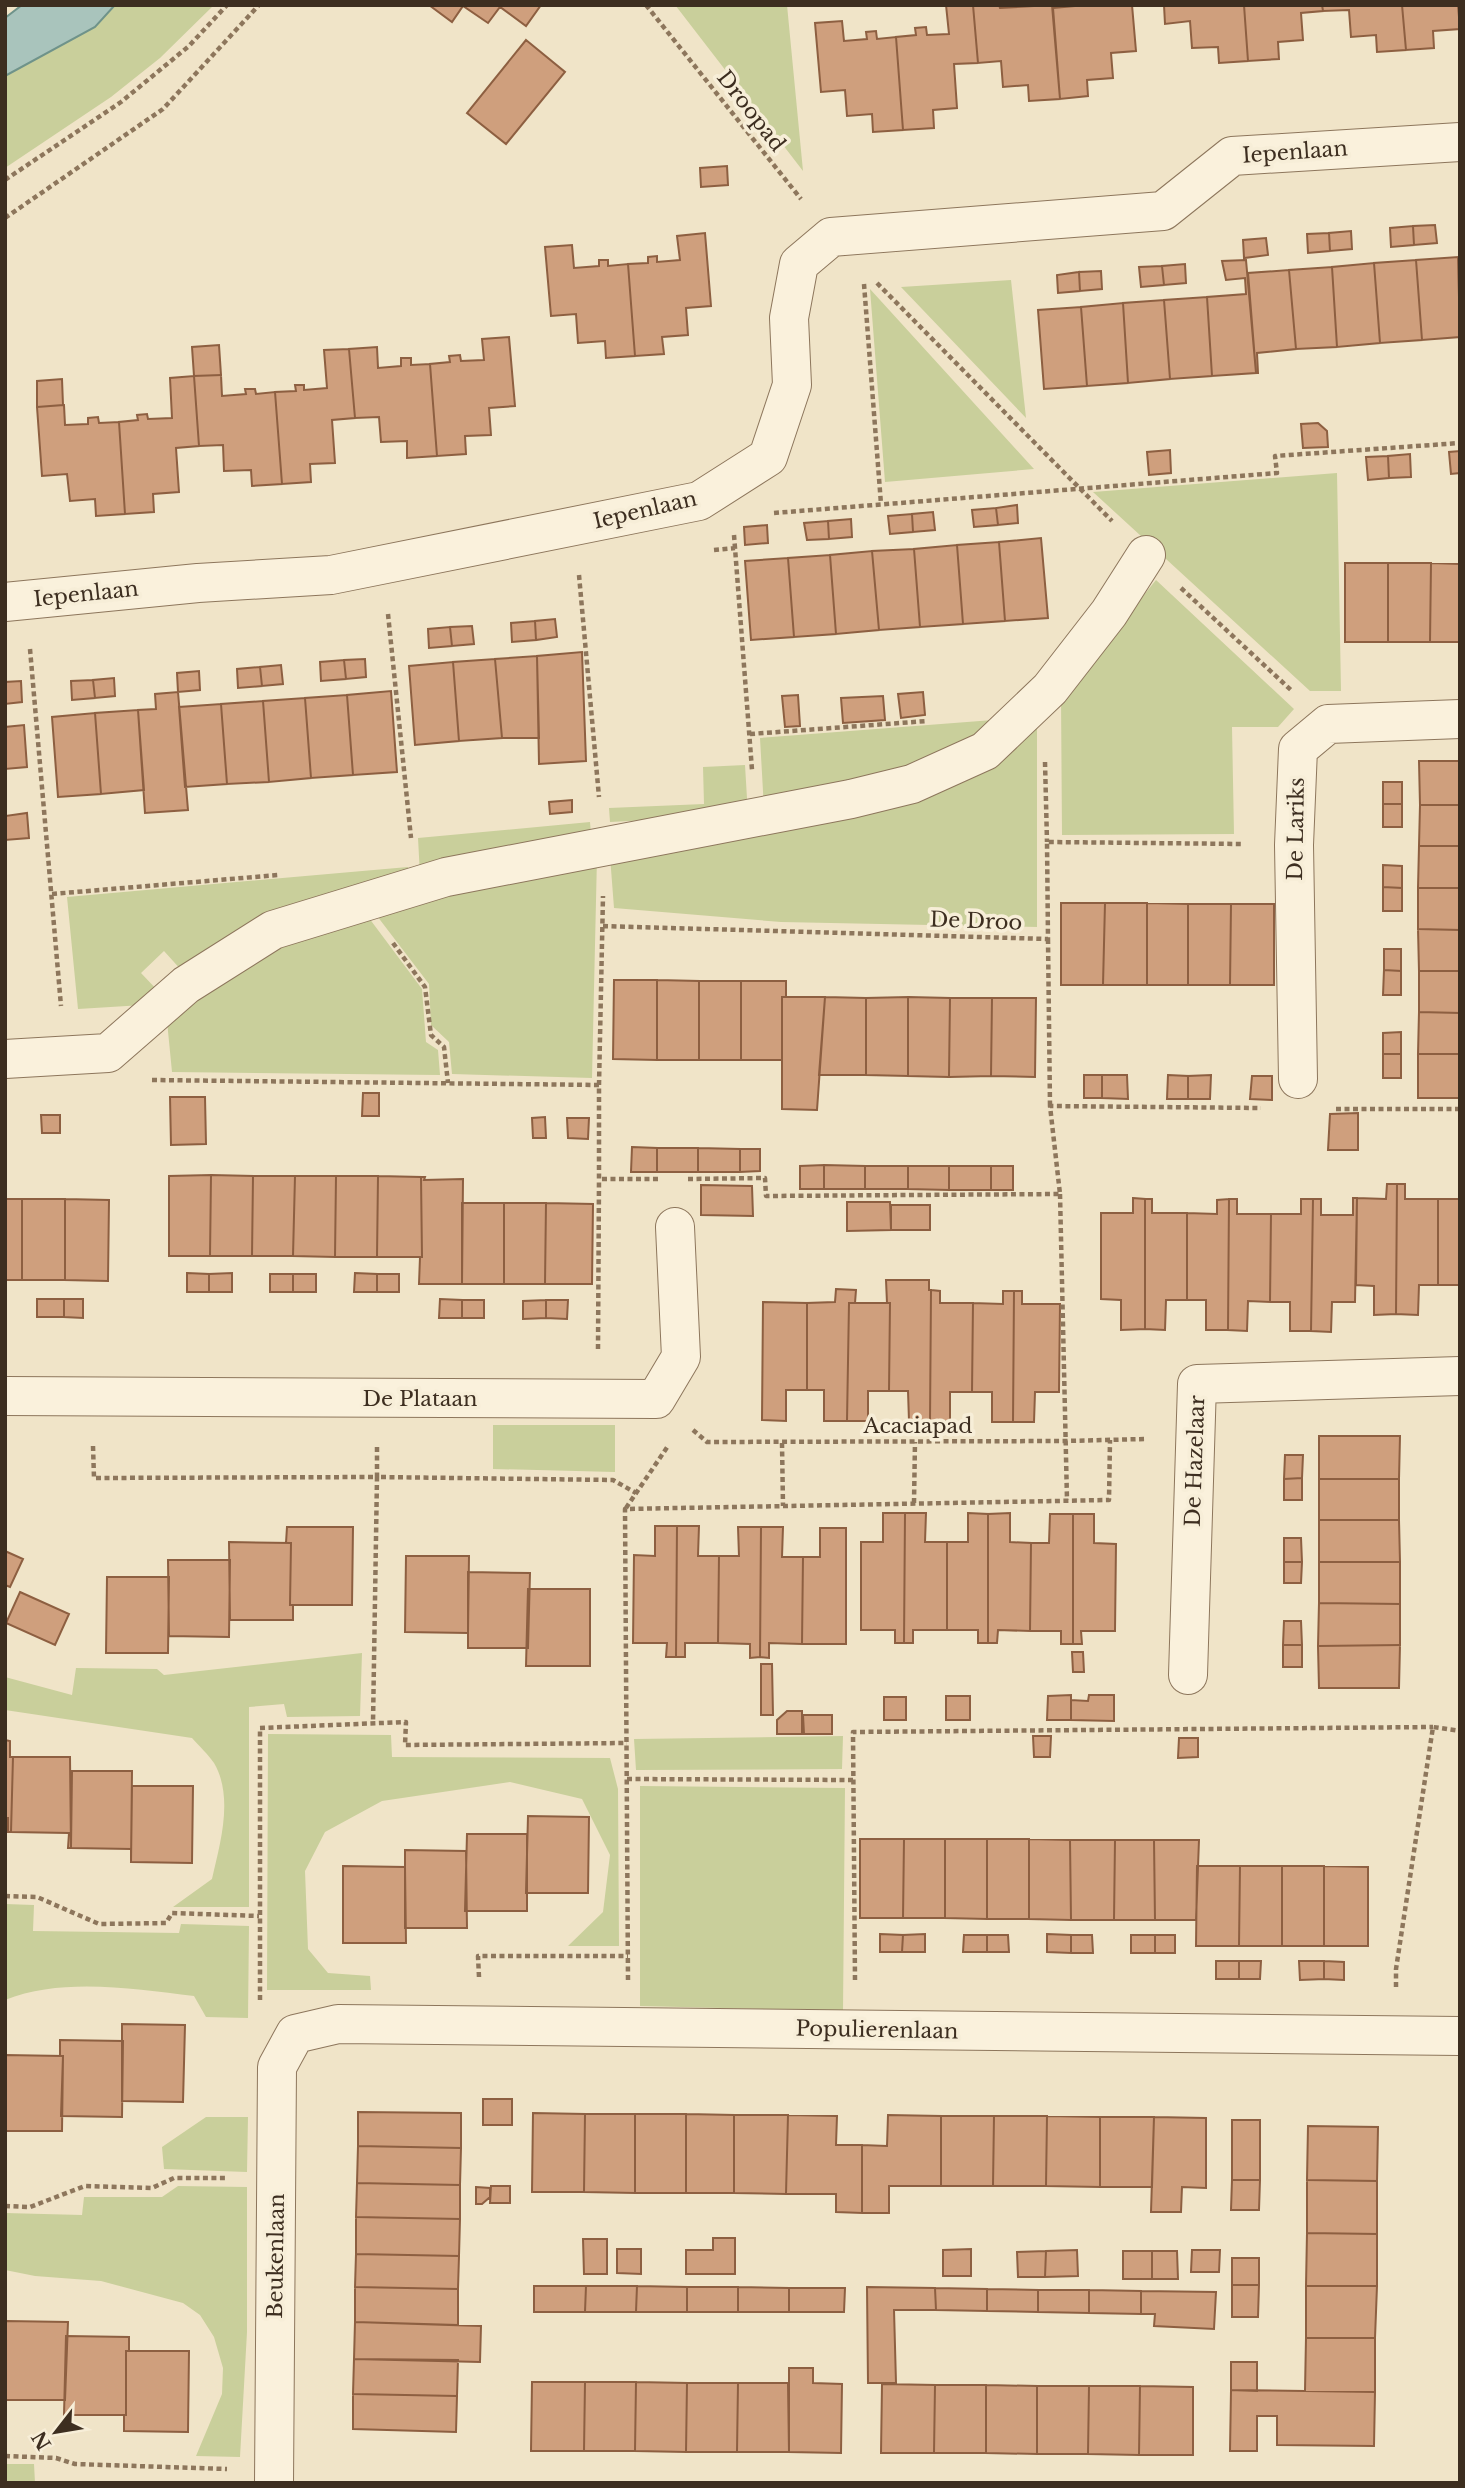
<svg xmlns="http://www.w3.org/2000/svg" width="1465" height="2488" font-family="'Libre Baskerville',serif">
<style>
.green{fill:#c9cf9b}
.water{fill:#a9c4bc;stroke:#6f938a;stroke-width:2}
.building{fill:#cf9f7d;stroke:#8d5f41;stroke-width:2}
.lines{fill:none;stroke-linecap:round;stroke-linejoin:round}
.minor-casing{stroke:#8d765c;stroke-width:40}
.path{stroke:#8d765c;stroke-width:4.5;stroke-dasharray:5 3.5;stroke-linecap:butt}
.minor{stroke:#faf1dc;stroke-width:38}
.labels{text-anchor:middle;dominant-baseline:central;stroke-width:7;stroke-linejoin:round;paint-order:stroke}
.street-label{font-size:21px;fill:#3d2e20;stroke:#f7eed8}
</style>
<rect width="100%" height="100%" fill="#f0e4c8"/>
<path class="green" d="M115,5h99l-54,53 -49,39 -106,71v-92l90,-49z
M675,5h112l16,166 -124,-161z
M1011,280l15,138 -125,-131z
M870,289l164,180 -149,13z
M1337,473l4,218h-31l-217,-199z
M1156,580l138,129 -16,18h-46l2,107 -172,1 -1,-138z
M1037,711v216l-256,-5 -167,-14 -4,-52 307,-63z
M1006,719l-28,25 -214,65 -4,-71z
M745,765l3,50 -138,7 -1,-14 95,-4 -1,-37z
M590,822l1,12 -171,41 -2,-37z
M597,857l-5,221 -140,-4 -3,-32 -18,-17 -2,-41 -55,-72z
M408,867l1,12 -226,93 -19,-21 -23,22 19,20 -17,12 -65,4 -11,-112z
M366,914l56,75 4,53 12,8 2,25 -268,-3 -5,-51 93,-72z
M493,1425h122v47l-122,-3z
M362,1653l-2,63 -73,1 -3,-13 -35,3v200h-76l39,-28c8,-35 22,-82 2,-116 -6,-9 -15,-17 -22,-25l-187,-28v-33l67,18 4,-27 81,1 7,6z
M268,1734l123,1 1,22 218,1 8,31 1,157h-51l35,-34 7,-57 -28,-56 -72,-17 -128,19 -57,31 -20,39 3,78 20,24 42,3 1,14h-104z
M843,1736l-1,33 -206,1 -2,-31z
M640,1786l205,2 -2,223 -203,-5z
M5,1904l29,1 -1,26 146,2 2,-9 68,2 -1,92 -42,-1 -12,-21c-60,-7 -131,-19 -189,4z
M206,2117h42l-1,55 -83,-3 -2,-22z
M178,2186l69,1v145l-7,125 -44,-1 26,-62 1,-26 -9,-31 -14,-22 -17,-12 -82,-22 -66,-5 -30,-6v-57l77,2 2,-18h78z
M5,2464h29l1,19h-30z"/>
<path class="water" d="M22,5h93l-20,22 -90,49v-58z"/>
<path class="building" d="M429,5h112l-15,21 -26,-19 -12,16 -25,-17 -11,16z
M946,5h27l5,58 -24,1 3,44 -24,2 1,18 -31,2 -7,-93 20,-2 -1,-7 11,-1 1,8 22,-1z
M973,5h26l1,3 52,-3 8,94 -31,2 -1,-16 -25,2 -2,-26 -23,2z
M1086,5h46l4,46 -25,2 2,25 -26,2 1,16 -28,3 -7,-91z
M1164,5h80l4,56 -29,2 -1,-16 -26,1 -2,-27 -25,3z
M1244,5h78l1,6 -22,2 2,27 -25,2 1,17 -31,2z
M1322,5h80l4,45 -29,2 -1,-17 -25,2 -2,-27 -26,1z
M1402,5h56l2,24 -27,2 1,17 -28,2z
M842,21l2,20 23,-2 -1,-7 10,-1 1,8 19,-2 7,93 -30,2 -1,-18 -25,2 -2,-26 -24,2 -6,-69z
M526,40l39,32 -59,72 -39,-31z
M727,166l1,19 -27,2 -1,-19z
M1435,225l2,18 -23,2 -1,-19z
M1413,226l1,19 -23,2 -1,-19z
M1351,231l1,18 -22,2 -1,-18z
M705,233l6,73 -25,2 2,27 -26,2 2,17 -29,2 -7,-92 20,-1v-6l9,-1v6l23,-2 -3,-24z
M1329,233l1,18 -22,2 -1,-19z
M1266,238l2,17 -24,3 -1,-18z
M572,245l2,23 25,-2v-6h9v6l20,-2 7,92 -29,2 -1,-17 -27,2 -2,-29 -25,2 -6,-69z
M1458,257l2,80 -38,3 -6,-80z
M1246,260l10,113 -44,3 -5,-79 39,-3 -1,-16 -19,2 -4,-19z
M1416,260l6,80 -42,3 -6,-80z
M1374,263l6,80 -43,4 -5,-80z
M1185,264l1,19 -22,2 -2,-19z
M1162,266l2,19 -23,2 -2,-20z
M1332,267l5,80 -41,2 -7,-79z
M1289,270l7,79 -39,4 1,20h-2l-8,-100z
M1101,271l1,18 -22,2 -1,-19z
M1079,272l1,19 -22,2 -1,-18z
M1207,297l5,79 -42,3 -6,-79z
M1164,300l6,79 -42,4 -5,-80z
M1123,303l5,80 -41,3 -6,-79z
M1081,307l6,79 -43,3 -6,-79z
M509,337l6,69 -26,2 2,27 -26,1 1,18 -29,2 -7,-92 20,-2 -1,-6 11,-1 1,6 23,-1 -2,-21z
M219,345l2,30 -27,1 -2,-29z
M377,347l1,21 23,-2v-8h10v7l19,-1 7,92 -30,2v-17l-26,1 -2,-25 -24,1 -6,-69z
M349,349l6,69 -23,2 3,43 -25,1 1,18 -29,2 -7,-92 21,-1 -1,-6h9v5l23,-2 -3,-38z
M221,375l1,21 24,-2 -1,-5h10l1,5 19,-2 7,92 -30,2 -1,-16 -27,1 -1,-26 -24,1 -5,-70z
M194,376l5,70 -23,2 3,44 -26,2 1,18 -29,2 -6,-92 19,-2 -1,-5 10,-1 1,5 24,-1 -2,-40z
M62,379l1,26 -26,2v-26z
M64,405l1,20 23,-1v-6l10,-1 1,6 20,-1 6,92 -29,2 -1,-17 -25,2 -3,-27 -25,2 -5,-69z
M1318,423l9,8 1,16 -25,1 -2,-24z
M1170,450l1,23 -22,2 -2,-23z
M1460,451v22l-9,1 -2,-22z
M1410,454l1,23 -22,1 -1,-22z
M1388,456l1,22 -21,2 -2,-23z
M1017,505l1,18 -20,2 -2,-17z
M996,508l2,17 -24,2 -2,-17z
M933,512l2,18 -22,2 -1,-18z
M912,514l1,18 -23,2 -2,-18z
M851,519l1,18 -23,2 -1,-18z
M828,521l1,18 -22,1 -3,-17z
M767,525l1,18 -23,2 -1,-18z
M1041,538l7,80 -43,3 -6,-79z
M999,542l6,79 -42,3 -6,-79z
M957,545l6,79 -43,3 -6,-78z
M914,549l6,78 -41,3 -7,-79z
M872,551l7,79 -43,4 -6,-79z
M830,555l6,79 -42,3 -6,-79z
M788,558l6,79 -43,3 -6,-79z
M1345,563h43v79h-43z
M1388,563h43l-1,79h-42z
M1431,563l29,1v78h-30z
M555,619l2,18 -21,3 -1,-19z
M535,621l1,19 -24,2 -1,-19z
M472,626l2,18 -22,2 -2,-19z
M450,627l2,19 -23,2 -1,-19z
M582,652l4,109 -47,3 -2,-108z
M537,656l2,82h-37l-7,-79z
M365,659l1,18 -20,2 -2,-19z
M495,659l7,79 -43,3 -6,-79z
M344,660l2,19 -25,2 -1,-19z
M453,662l6,79 -44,4 -6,-79z
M281,665l2,19 -21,2 -2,-19z
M260,667l2,19 -24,2 -1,-19z
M199,671l1,19 -22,2 -1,-19z
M114,678l1,18 -20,2 -2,-18z
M93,680l2,18 -23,2 -1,-19z
M21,681l1,21 -17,2v-22z
M391,691l6,81 -44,3 -6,-80z
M178,692l10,118 -43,3 -7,-103 18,-1 -1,-15z
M923,692l2,23 -24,3 -3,-24z
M347,695l6,80 -42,3 -6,-80z
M798,695l2,31 -15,1 -3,-31z
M883,696l2,24 -42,3 -2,-25z
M305,698l6,80 -42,4 -6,-81z
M263,701l6,81 -42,2 -6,-80z
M221,704l6,80 -42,3 -6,-80z
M138,710l6,80 -43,4 -6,-81z
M95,713l6,81 -43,3 -6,-80z
M24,725l3,42 -22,2v-42z
M1419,761h41v44h-40z
M1383,782h19v22h-19z
M572,800v12l-22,2 -1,-12z
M1383,804h19v23h-19z
M1420,805h40v41h-41z
M27,813l2,25 -24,2v-24z
M1419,846h41v42h-42z
M1383,865l19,1v22l-19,-1z
M1383,887l19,1v23h-19z
M1418,888h42v42l-42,-1z
M1061,903h44l-2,82h-42z
M1105,903h42v82h-44z
M1147,903l41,1v81h-41z
M1188,904h43l-1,81h-42z
M1231,904h43v81h-44z
M1418,929l42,1v41h-41z
M1384,949h17v22l-17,-1z
M1384,970l17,1v24h-18z
M1419,971h41v42l-41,-1z
M614,980h43v80l-44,-1z
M657,980l42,1v79h-42z
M699,981h42v79h-42z
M741,981h45v16h-4v63h-41z
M782,997h43l-8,113 -35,-1z
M825,997l41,1v77h-47z
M908,997v79l-42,-1v-77z
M908,997l42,1 -1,79 -41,-1z
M950,998h42l-1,78 -42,1z
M992,998h44l-1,79 -44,-1z
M1419,1012l41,1v41h-42z
M1401,1032v22h-18v-21z
M1383,1054h18v24h-18z
M1418,1054h42v44h-42z
M1084,1075h18v23h-18z
M1102,1075h25l1,24 -26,-1z
M1168,1075l20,1v23h-21z
M1211,1075l-1,24h-22v-23z
M1252,1076h20v24l-22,-1z
M363,1093h16v23h-17z
M170,1097h35l1,47 -35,1z
M1358,1113v37h-30l2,-36z
M41,1115h19v18h-18z
M545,1117l1,21h-13l-1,-20z
M567,1118h22l-1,21 -20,-1z
M632,1147l25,1v24h-26z
M657,1148h41v24h-41z
M698,1148l42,1v23h-42z
M740,1149h20v22l-20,1z
M824,1165l41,1v23h-41z
M824,1165v24h-24v-23z
M865,1166h43v23h-43z
M908,1166h41v24l-41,-1z
M949,1166h42v24h-42z
M991,1166h22v24h-22z
M211,1175l42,1 -1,80h-42z
M211,1175l-1,81h-41v-80z
M253,1176h42l-2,80h-41z
M295,1176h41l-1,81 -42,-1z
M336,1176h42l-1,81h-42z
M378,1176l43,1 1,80h-45z
M421,1177h4l-1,3 39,-1 -1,105h-43l1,-27h2z
M1387,1184h10l-1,130 -22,1v-29l-18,-1 1,-87 29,1z
M1397,1184h8v15h33v86h-19l-1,30 -22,-1z
M701,1185l51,1 1,30 -52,-1z
M1133,1198l12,1v130l-24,1v-30l-20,-1v-86h32z
M1353,1198h4l-2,104h-23l-1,30 -20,-1 2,-132h8v16h32z
M5,1199h17v81h-17z
M22,1199h43v81h-43z
M65,1199l44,1 -1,81 -43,-1z
M1145,1199h7v14h35v87h-21l-1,30 -20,-1z
M1229,1199l-1,131h-22v-30h-19v-87l30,1v-14z
M1229,1199h8v15h34l-1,88 -22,-1 -1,30 -19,-1z
M1301,1199h12l-2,132h-21v-29h-20l1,-88h30z
M1438,1199h22v116l-1,-30h-21z
M847,1202h43l1,28 -44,1z
M462,1203h42v81h-42z
M504,1203h42l-1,81h-41z
M546,1203l47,1 -1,80h-47z
M891,1205h39v25h-39z
M187,1273l22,1v18h-22z
M232,1273v19h-23v-18z
M355,1273l22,1v18h-23z
M270,1274h23v18h-23z
M293,1274h23v18h-23z
M377,1274h22v18h-22z
M886,1280h43v10h2l-1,131h-21l-1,-30h-19l1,-88h-3z
M836,1289l20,1 -1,13h-6l-2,118h-23v-31h-17v-87l28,-1z
M931,1290l9,1v12h33l-1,89h-22v29h-20z
M1003,1291h11l-1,131h-21v-30h-20l1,-89 30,1z
M1014,1291h8v13h38l-1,88h-24l-1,30h-21z
M37,1299h27v18h-27z
M64,1299h19v19l-19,-1z
M440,1299l22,1v18h-23z
M462,1300h22v18h-22z
M546,1300h22l-1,19 -21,-1z
M546,1300v18l-23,1v-18z
M763,1302l44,1v87h-21v31l-24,-1z
M849,1303h41l-1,88h-21v30h-21z
M1319,1436h81l-1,43h-80z
M1285,1455h18l-1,23 -18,1z
M1302,1478v22h-18v-21z
M1319,1479h80v41h-80z
M883,1513h22l-1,130h-9v-13h-34v-88h22z
M905,1513h21l-1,29h22v88h-34v13h-9z
M968,1513l20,1v129h-10v-13h-31v-88h21z
M1010,1513v29l21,1 -1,88 -32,-1 -1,13h-9v-129z
M1050,1514h23v130h-12v-13h-31l1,-88h18z
M1073,1514h21v29l22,1 -1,87h-34l1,13h-9z
M1319,1520h80l1,42h-81z
M655,1526h22l-1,131h-10l1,-14h-34l1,-88 21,1z
M677,1526h22l-1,30h21l-1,87h-33v14h-9z
M287,1527h66l-1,78h-62l1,-62h-5z
M738,1527h23l-1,130 -10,1v-14l-32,-1 1,-87h20z
M761,1527h22l-1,30h21l-1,87 -33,-1v15l-9,-1z
M820,1528h26v116h-44l1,-87h17z
M1284,1538h17l1,24h-18z
M229,1542l62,1 -1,62h3v15h-63z
M5,1551l18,8 -13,28 -5,-2z
M406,1556h63l-1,77 -63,-1z
M168,1560h62l-1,77 -60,-1z
M1284,1562h18l-1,21h-17z
M1319,1562h81v42l-81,-1z
M468,1572l62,1 -2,75h-60z
M107,1577h62l-1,76h-62z
M528,1589h62v77h-64z
M20,1592l49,22 -14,31 -49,-22z
M1319,1603l81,1v41l-82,1z
M1284,1621h17l1,24h-19z
M1283,1645h19v22h-19z
M1400,1645l-1,43h-80l-1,-42z
M1072,1652h11l1,20h-11z
M761,1664h11l1,51h-12z
M1071,1695v25h-24l1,-24z
M1089,1695h25v26l-43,-1v-20l17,1z
M946,1696h24v24h-24z
M884,1697h22v23h-22z
M787,1711h15v23h-25v-14z
M803,1715h29v19h-28z
M1033,1736h18l-1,21h-16z
M1179,1738h19v19l-20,1z
M5,1740l5,1v16h3l-2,75h-3v-14h-3z
M13,1757h57l1,91h-3l1,-15 -58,-1z
M72,1771h60l-1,91v-13l-60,-1z
M132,1786h61l-1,77 -61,-1z
M528,1816l61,1 -1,76h-62z
M467,1834h60v77h-62z
M860,1839h44l-1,79h-43z
M904,1839h41v79h-42z
M945,1839h42v80l-42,-1z
M987,1839h42v80h-42z
M1029,1839l41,1 1,80 -42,-1z
M1070,1840h45l-1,80h-43z
M1115,1840h39l1,80h-41z
M1154,1840h45l-3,80h-41z
M405,1850l61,1 1,77h-62z
M343,1866l62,1 1,76h-63z
M1197,1866h43l-1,80h-43z
M1240,1866h42v80h-43z
M1282,1866h42v80h-42z
M1324,1866l44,1v79h-44z
M880,1934l23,1 -1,17h-22z
M925,1934v18h-23l1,-17z
M1047,1934l24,1v18l-24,-1z
M964,1935h23v17h-24z
M987,1935h21l1,17h-22z
M1071,1935h21l1,18h-22z
M1131,1935h24v18h-24z
M1155,1935h20v18h-20z
M1216,1961h23v18h-23z
M1239,1961h22l-1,18h-21z
M1299,1961h25v18l-24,1z
M1324,1961l20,1v18l-20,-1z
M122,2024l63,1 -2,77 -61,-1z
M60,2040l63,1 -1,76 -61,-1 2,-60h-3z
M5,2055l58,1 -1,75h-57z
M483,2099h29v26h-29z
M358,2112l103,1v35l-103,-2z
M533,2113l52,1 -1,78h-52z
M585,2114h50v79l-51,-1z
M635,2114h51v79h-51z
M686,2114l48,1v78h-48z
M734,2115h54l-2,79 -52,-1z
M788,2115l49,1 -1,29h26v68l-26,-1v-18h-50z
M888,2115l53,1v70h-52v27h-27v-68l25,1z
M941,2116h53l-1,70h-52z
M994,2116h53l-1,70h-53z
M1047,2116l53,1v70l-54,-1z
M1100,2117h54l-2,70h-52z
M1154,2117l52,1v70l-24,-1 -1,25h-30z
M1232,2120h28v60h-28z
M1308,2126l70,1 -1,54 -70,-1z
M358,2146l103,2 -1,37 -103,-2z
M1232,2180h28l-1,30h-28z
M1307,2180l70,1v53l-70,-1z
M357,2183l103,2v34l-104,-2z
M491,2186h19v17h-20z
M476,2187l14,1v9l-8,7h-6z
M356,2217l104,2 -1,37 -103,-2z
M1307,2233l70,1v52h-71z
M713,2238h22v36h-49v-24h27z
M583,2239h24v35h-23z
M617,2249h24v25l-24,-1z
M971,2249v27h-28v-26z
M1077,2250l1,26 -33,1 1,-26z
M1192,2250h28l-1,22h-28z
M1046,2251l-1,26h-27l-1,-25z
M1123,2251h29v28h-29z
M1152,2251h25l1,28h-26z
M356,2254l103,2 -1,33 -103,-2z
M1232,2258h27v27h-27z
M1232,2285h27l-1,32h-26z
M534,2286h52l-1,26h-51z
M586,2286h51l-1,26h-51z
M637,2286l50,1v25h-51z
M1306,2286h71l-2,52h-69z
M355,2287l103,2v36l-103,-3z
M687,2287h51v25h-51z
M738,2287l51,1v24h-51z
M867,2287l68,1 1,22h-42l2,73h-28z
M789,2288h56l-1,24h-55z
M935,2288l52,1v22l-51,-1z
M987,2289l51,1v22l-51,-1z
M1038,2290h51v23l-51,-1z
M1089,2290l52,1v23l-52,-1z
M1141,2291l75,1 -2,37 -60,-3 1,-12h-14z
M6,2321l62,1 -3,78h-60z
M355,2322l126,4 -1,36 -126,-3z
M66,2336l63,1v14h-3v64h-62z
M1306,2338h69v54l-70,-1z
M126,2351h63l-1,81 -64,-1v-16h2z
M354,2359l104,1 -1,36 -104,-2z
M1231,2362h26v29l-26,-1z
M789,2368h24v15l29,1 -1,69 -52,-1z
M532,2382h53l-1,69h-53z
M585,2382h51l-1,69h-51z
M636,2382l51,1 -1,69 -51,-1z
M687,2383h51l-1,69h-51z
M738,2383h50l1,69h-52z
M882,2384l53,1 -1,68h-53z
M935,2385h51v68h-52z
M986,2385l51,1v68l-51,-1z
M1037,2386h52l-1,68h-51z
M1089,2386h51l-1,69 -51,-1z
M1140,2386l53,1v68h-54z
M1231,2390l144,2 -1,54 -97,-1v-29h-20v35h-27z
M353,2394l104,2 -1,36 -103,-3z"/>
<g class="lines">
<g class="minor-casing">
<path id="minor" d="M5,602l193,-19 133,-8 368,-74 69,-44 24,-72 -3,-67 10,-54 32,-27 332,-26 69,-55 228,-14
M5,1059l103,-6 78,-68 87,-55 173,-53 405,-78 61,-15 73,-33 65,-62 59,-76 37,-58
M1298,1079l-4,-234 4,-96 30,-25 132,-5
M5,1396l651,3 25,-42 -6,-130
M1188,1675l9,-291 263,-8
M274,2483l3,-416 18,-33 43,-10 1122,12"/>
</g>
<path class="path" d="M646,5l155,194
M5,180l116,-78 68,-56 38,-41
M5,218l158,-109 96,-104
M877,283l235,238
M864,284l17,220
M774,513l503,-40 -2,-17 185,-13
M734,535l1,13
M714,550l21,-2 17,222
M579,575l20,222
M1181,588l111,103
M388,614l23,224
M30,649l31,357
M750,734l177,-13
M1045,762l2,80
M52,894l226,-19
M603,926l445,13 -1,-97 197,2
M1048,939l2,167
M393,943l32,44 6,48 13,12 4,36
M152,1080l447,5v94h59
M599,1085l4,-189
M1336,1109h124
M688,1179l77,-1 1,18 294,-2 -10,-88 211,2
M1060,1194l7,306
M598,1349l1,-170
M693,1430l14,12 358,-1 80,-2
M782,1443l1,63
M93,1446l1,32 283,-1 -4,246
M377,1447v30l236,3 23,13
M914,1503l1,-61
M626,1508l42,-62
M627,1779l226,1
M5,1896l32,1 62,27 67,-1 6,-10 87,3
M479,1977l-1,-21h150
M628,1980l-3,-471 484,-9 1,-60
M855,1980l-2,-248 580,-5
M1396,1987v-18l37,-242 27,4
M260,2000v-272l146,-6 -1,23 222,-2
M5,2206l25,1 55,-21 67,2 22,-10h53
M5,2456l51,2 19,6 152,5"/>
<use href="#minor" class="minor"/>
</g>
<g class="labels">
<g class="street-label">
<text transform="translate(751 111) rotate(52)">Droopad</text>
<text transform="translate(1295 152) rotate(-4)">Iepenlaan</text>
<text transform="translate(645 510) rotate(-13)">Iepenlaan</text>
<text transform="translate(86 594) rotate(-6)">Iepenlaan</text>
<text transform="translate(1296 829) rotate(-89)">De Lariks</text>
<text transform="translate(976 921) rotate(2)">De Droo</text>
<text x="420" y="1399">De Plataan</text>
<text x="918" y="1426">Acaciapad</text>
<text transform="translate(1195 1461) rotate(-88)">De Hazelaar</text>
<text transform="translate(877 2030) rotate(1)">Populierenlaan</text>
<text transform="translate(276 2256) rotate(-89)">Beukenlaan</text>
</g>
</g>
<rect width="1465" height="2488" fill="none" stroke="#3d2e20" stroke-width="14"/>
<g transform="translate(56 2432) rotate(239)" stroke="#f7eed8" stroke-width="5" paint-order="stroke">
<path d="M0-5L12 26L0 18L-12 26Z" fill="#3d2e20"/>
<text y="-10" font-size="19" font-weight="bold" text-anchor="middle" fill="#3d2e20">N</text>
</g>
</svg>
